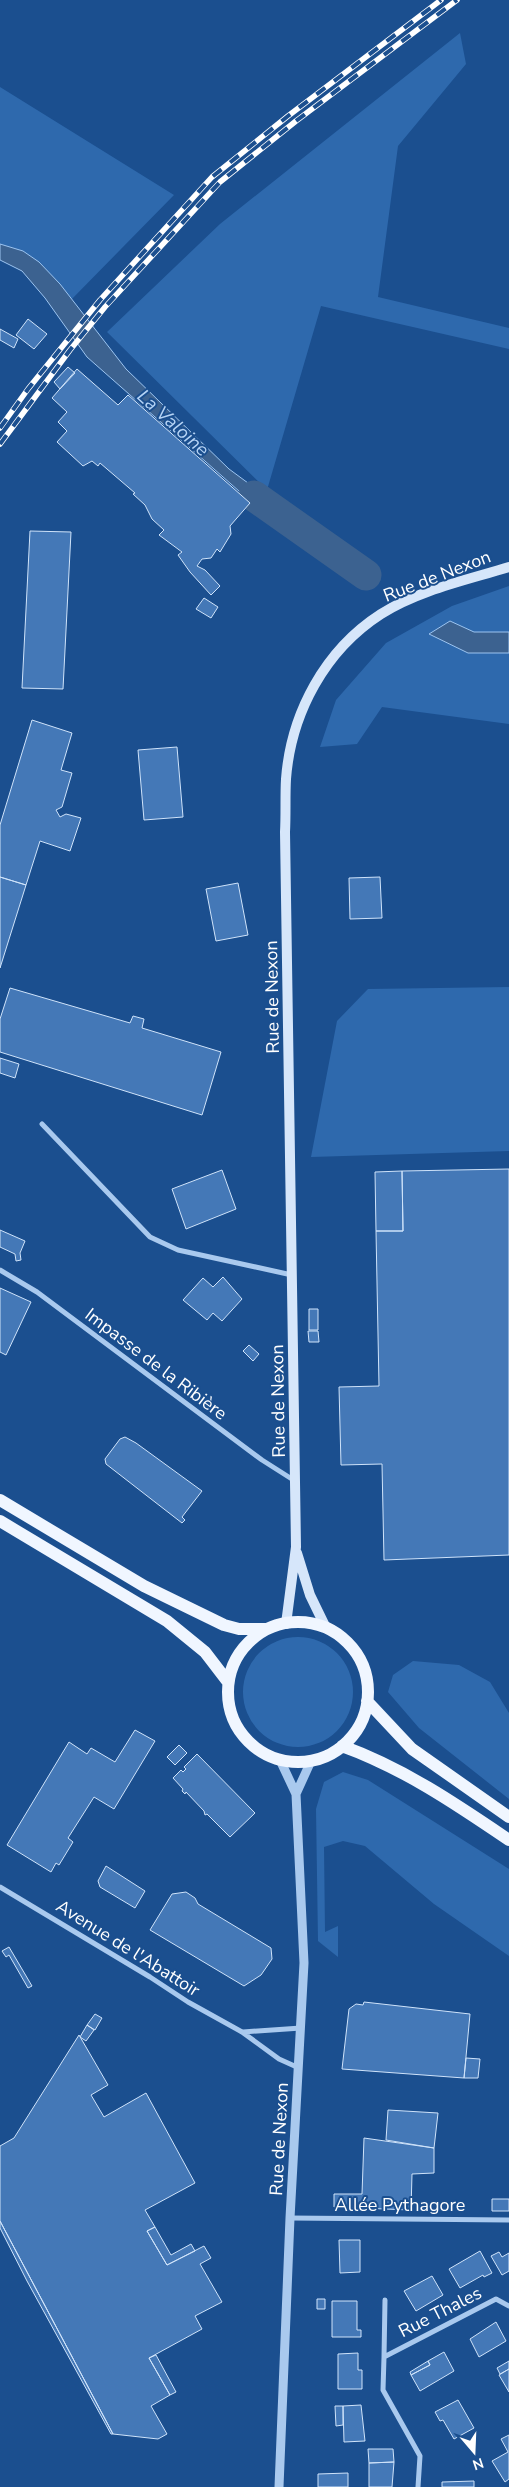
<svg xmlns="http://www.w3.org/2000/svg" width="509" height="2487" font-family="'Nunito Sans',sans-serif">
<style>
.green{fill:#2e69ad}
.water{fill:#3c6290;stroke:#9cc4f0}
.lines{fill:none;stroke-linecap:round;stroke-linejoin:round}
.river{stroke:#3c6290;stroke-width:31}
.building{fill:#4478b7;stroke:#cfe3fa}
.minor{stroke:#a9c9ee;stroke-width:5}
.tertiary{stroke:#a9c9ee;stroke-width:9}
.secondary{stroke:#d6e6fa;stroke-width:10}
.primary{stroke:#f0f6ff;stroke-width:12}
.rail-casing{stroke:#fff;stroke-width:5.5}
.rail{stroke:#1b4f8f;stroke-width:4;stroke-dasharray:11;stroke-linecap:butt}
.labels{text-anchor:middle;dominant-baseline:central;stroke-width:4;stroke-linejoin:round;paint-order:stroke}
.street-label{font-size:18px;fill:#fff;stroke:#1b4f8f}
.water-label{font-size:19px;font-style:italic;fill:#b5d3f5;stroke:#1b4f8f}
</style>
<rect width="100%" height="100%" fill="#1b4f8f"/>
<path class="green" d="M460,33l6,31 -68,82 -20,151 131,31v21l-188,-43 -54,184 -160,-158 113,-108z
M0,87l174,108 -105,107 -54,-43h-15z
M509,586v138l-127,-17 -25,37 -37,3 16,-47 50,-57 66,-37z
M509,987v164l-198,6 26,-136 31,-32z
M243 1692a55 55 0 1 1 110 0a55 55 0 1 1-110 0Z
M413,1661l46,4 31,17 19,31v86l-90,-71 -31,-36 5,-17z
M343,1772l25,8 141,89v87l-75,-52 -69,-58 -22,-5 -19,6 1,85 13,-6v31l-20,-16 -2,-132 8,-27z"/>
<path class="water" d="M0,244l23,7 16,11 21,22 66,85 103,100 19,14 19,7 22,28 -7,11 -195,-172 -42,-59 -23,-27 -22,-11z
M450,621l24,11h35v21h-41l-39,-19z"/>
<g class="lines">
<path class="river" d="M254,496l112,79"/>
</g>
<path class="building" d="M28,319l19,15 -13,15 -18,-14z
M0,329l18,10 -4,9 -14,-8z
M68,367l7,6 -15,16 -6,-7z
M77,369l41,36 10,-10 122,108 -20,23 1,8 -11,18 -3,-3 -6,9 -9,1 -5,7 8,4 15,16 -9,9 -21,-23 -12,-17 4,-3 -23,-17 5,-5 -12,-11 -7,-14 -12,-11 2,-1 -35,-30 -2,3 -6,-5 -9,5 -26,-24 10,-11 -9,-9 9,-10 -15,-14z
M30,531l41,1 -8,157 -41,-1z
M204,598l14,9 -7,11 -15,-9z
M32,720l40,13 -11,37 11,3 -10,34 -6,3 4,7 6,-3 15,4 -11,33 -30,-10 -14,44 -26,-8v-52z
M177,747l6,70 -39,3 -6,-70z
M0,877l26,8 -26,83z
M380,877l2,41 -32,1 -1,-41z
M238,883l10,52 -32,6 -10,-52z
M10,988l120,35 3,-7 11,3 -2,9 79,24 -19,63 -202,-63v-33z
M0,1058l19,6 -4,14 -15,-5z
M509,1169v386l-125,5 -2,-96 -41,1 -2,-78 40,-1 -3,-155h27l-1,-60z
M222,1170l14,39 -50,20 -14,-40z
M402,1171l1,60h-27l-1,-59z
M0,1230l25,11 -5,12 1,7 -5,1 -1,-7 -15,-7z
M223,1277l19,22 -20,22 -9,-8 -6,7 -24,-20 20,-22 10,9z
M0,1288l31,14 -25,53 -6,-3z
M309,1309h9v21h-9z
M308,1331h10l1,11h-10z
M249,1345l10,9 -6,7 -10,-10z
M125,1437l11,6 66,48 -20,26 3,3 -3,3 -76,-59 -1,-5 15,-20z
M135,1730l20,11 -41,68 -20,-12 -26,41 5,4 -14,23 -3,-2 -5,9 -44,-27 62,-103 18,12 4,-6 24,14z
M179,1745l8,8 -12,12 -8,-8z
M197,1754l58,59 -25,24 -23,-23 -2,1 -1,-4 -18,-19 -1,2 -3,-3 1,-2 -10,-11 8,-8 2,2 3,-3 -2,-2z
M106,1866l39,25 -10,17 -35,-21 -2,-6z
M186,1892l9,6 3,6 73,44 1,11 -11,16 -17,11 -94,-56 22,-36z
M9,1947l23,39 -4,2 -19,-33 -3,2 -4,-6z
M364,2002l106,12 -6,64 -122,-9 7,-60 7,-5 7,1z
M95,2014l7,4 -7,12 -8,-5z
M87,2025l7,5 -8,11 -6,-4z
M79,2035l29,50 -17,10 13,22 42,-24 49,90 -50,27 10,17 -8,4 20,34 37,-19 7,12 -11,6 22,38 -27,14 7,13 -53,29 21,37 -19,11 16,28 -9,5 -45,-5 -113,-213v-75l14,-8z
M466,2058l14,1 -2,19h-14z
M388,2110l50,3 -4,35 -48,-8z
M364,2138l70,10v25l-22,1 -1,36 -77,-3v-13h28z
M492,2199h17v12h-17z
M0,2221l113,213h-2l-84,-153 -27,-53z
M155,2227l16,28 20,-11 4,7 -28,14 -20,-34z
M339,2240h21v32l-20,1z
M480,2251l12,22 -8,4 -1,-2 -23,13 -11,-19z
M499,2252l3,5 7,-4v18l-7,4 -11,-19z
M432,2276l11,19 -27,16 -12,-20z
M317,2299h8v10h-8z
M332,2301h25v29h4v7h-29z
M496,2322l10,19 -27,16 -9,-18z
M444,2352l10,19 -34,20 -9,-16 19,-10 -2,-4z
M358,2353v17h4v19h-24v-35z
M156,2355l20,37 -6,3 -21,-37z
M428,2361l2,4 -19,10 -1,-3z
M509,2361v8l-9,5 -3,-6z
M509,2369v23l-10,-17z
M458,2400l16,28 -20,11 -11,-19 -3,1 -5,-9z
M361,2405l4,36 -21,1 -1,-36z
M335,2406h8v19l-7,1z
M509,2435v44l-4,3 -13,-21 16,-9 -7,-13z
M368,2449h25l1,13 -25,1z
M394,2462l-2,25h-23v-24z
M348,2473v14h-30v-13z
M474,2481v6h-32v-5z"/>
<g class="lines">
<path class="minor" d="M42,1124l108,113 28,13 114,25
M0,1270l37,22 225,168 33,21
M0,1887l150,90 38,25 54,30 37,27 20,9
M243,2032l58,-4
M290,2218l219,2
M384,2357l1,-57
M418,2487l2,-31 -37,-66 1,-33 112,-58 13,7"/>
<path class="tertiary" d="M296,1794l15,-33
M279,2487l11,-269 14,-255 -8,-169 -16,-34"/>
<path class="secondary" d="M297,1553l13,42 16,33
M286,1624l10,-77 -11,-715c1,-18 0,-36 1,-53 5,-66 39,-129 95,-165 38,-24 86,-34 128,-47"/>
<path class="primary" d="M0,1500l144,86 80,39 15,4h28
M0,1521l167,100 38,31 23,30
M228 1692a70 70 0 1 1 140 0a70 70 0 1 1-140 0Z
M367,1701l45,48 97,68
M342,1746c61,22 114,58 167,94"/>
<g class="rail-casing">
<path id="rail" d="M0,428l28,-39 72,-89 112,-123 76,-61 153,-116
M0,444l70,-94 35,-43 115,-125 76,-61 161,-121"/>
</g>
<use href="#rail" class="rail"/>
</g>
<g class="labels">
<g class="street-label">
<text transform="translate(437 576) rotate(-21)">Rue de Nexon</text>
<text transform="translate(272 997) rotate(-91)">Rue de Nexon</text>
<text transform="translate(156 1364) rotate(37)">Impasse de la Ribière</text>
<text transform="translate(278 1401) rotate(-91)">Rue de Nexon</text>
<text transform="translate(128 1948) rotate(32)">Avenue de l'Abattoir</text>
<text transform="translate(279 2139) rotate(-87)">Rue de Nexon</text>
<text x="400" y="2205">Allée Pythagore</text>
<text transform="translate(440 2312) rotate(-27)">Rue Thales</text>
</g>
<g class="water-label">
<text transform="translate(173 423) rotate(42)">La Valoine</text>
</g>
</g>
<g transform="translate(474 2452) rotate(161)" stroke="#1b4f8f" stroke-width="4" paint-order="stroke">
<path d="M0-4L9 19L0 12L-9 19Z" fill="#ffffff"/>
<text y="-8" font-size="14" font-weight="bold" text-anchor="middle" fill="#ffffff">N</text>
</g>
</svg>
